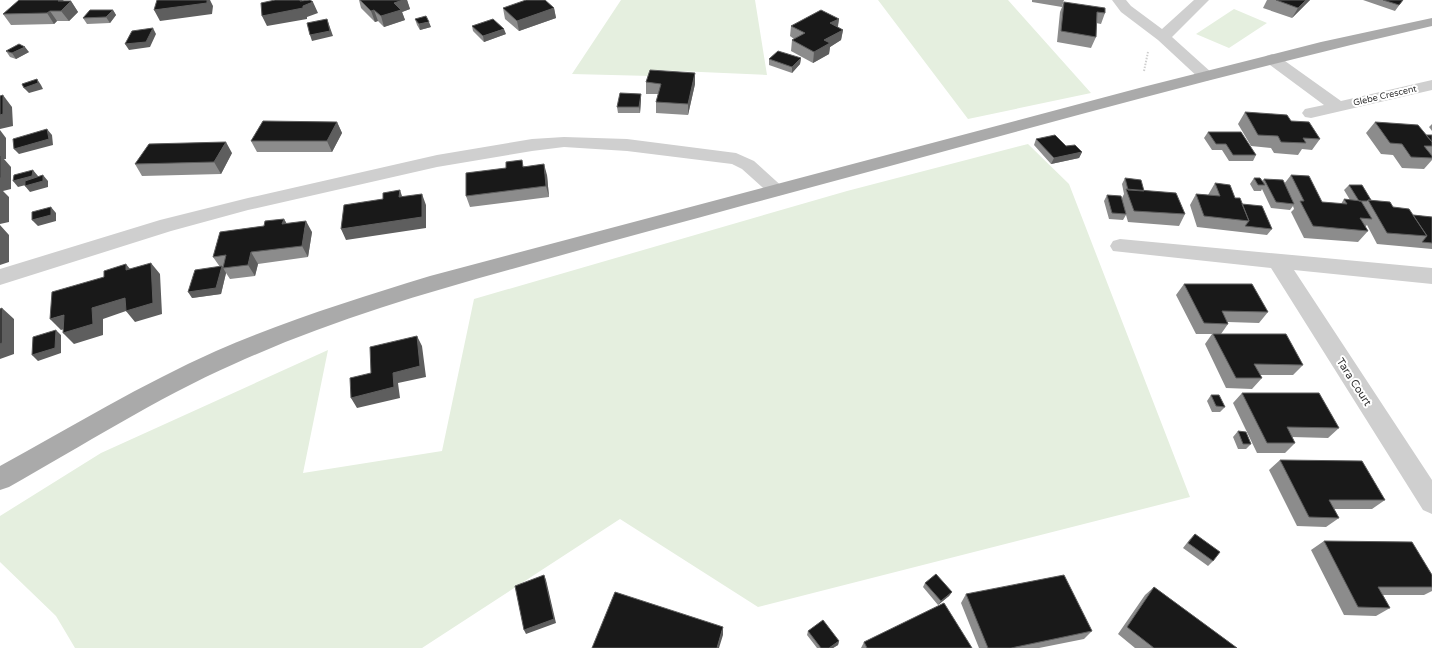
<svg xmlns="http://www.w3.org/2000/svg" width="1432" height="648" font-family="'Varela Round',sans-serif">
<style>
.green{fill:#e5efdf}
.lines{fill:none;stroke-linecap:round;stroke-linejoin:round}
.path{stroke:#cfcfcf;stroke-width:2;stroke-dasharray:1.5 1.5;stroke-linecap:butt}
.minor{fill:#cfcfcf;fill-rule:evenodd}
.major{fill:#aaa;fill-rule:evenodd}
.wall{fill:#8c8c8c}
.shaded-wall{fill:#5e5e5e}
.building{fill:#191919;stroke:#5e5e5e}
.labels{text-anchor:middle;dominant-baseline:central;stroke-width:4;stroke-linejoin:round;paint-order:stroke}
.far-street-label{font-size:9px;fill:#323232;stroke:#fff}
.street-label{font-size:11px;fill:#323232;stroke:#fff}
</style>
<rect width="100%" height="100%" fill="#fff"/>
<path class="green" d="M621,0h134l12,75 -112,-5 -4,6 -79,-2z
M878,0h130l83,93 -123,26z
M1234,9l33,14 -38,25 -33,-14z
M1028,144l41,40 121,313 -432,110 -138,-88 -198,129h-347l-19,-32 -56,-54v-46l101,-63 227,-103 -25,123 139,-22 32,-152 373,-108z"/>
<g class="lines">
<path class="path" d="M1144,71l4,-19"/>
<path class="minor" d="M1112,0h14l5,6 31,23 32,-29h15l-37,37 40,36 2,3 -2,3 -6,2 -6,-2 -42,-39 -37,-28z
M1272,54l6,2 63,45 91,-21v10l-121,28 -6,-1 -3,-4 3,-4 19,-4 -58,-43 -2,-3 2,-3z
M564,137l63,2 109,14 18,8 32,29 -2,4 -7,2 -7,-2 -28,-25 -10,-5 -105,-13 -63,-4 -32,4 -95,16 -189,43 -77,21 -171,54v-16l160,-49 88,-22 189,-43 95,-16z
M1120,239l312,29v16l-138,-14 138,210v34l-9,-4 -152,-242 -158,-17 -3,-5 3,-5z"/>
<path class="major" d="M1432,18v8c-231,53 -458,118 -687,179 -77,21 -155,42 -233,64 -94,26 -188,54 -278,95 -77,34 -152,82 -225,123l-9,3v-24c71,-39 142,-82 216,-115 69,-30 142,-53 214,-75l713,-189 178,-45z"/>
</g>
<path class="wall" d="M359,0h48l3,9 -8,3 3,8 -21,7 -6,-6 -3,1 -14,-14z
M1032,0h32l-2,7 -30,-5z
M1267,0h43l-18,18 -29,-10z
M1363,0h40l-8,11z
M64,1h7l7,11 -9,9h-12l-3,3 -43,1 -8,-11z
M1064,2l41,11 -4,11 -5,-1v14l-5,11 -34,-6 3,-30z
M503,8h51l2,10 -37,13 -14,-12z
M113,10l3,5 -6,8 -23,1 -4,-6z
M415,19l16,8 -11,3 -3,-5z
M839,19l-1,8 5,3 -2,10 -11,7 -1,7 -16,9 -22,-12 1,-11 2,-1 -4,-3 1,-10z
M472,26l34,8 -22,8 -11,-11z
M6,51l23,1 -13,7 -6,-2z
M801,58l-1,6 -8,9 -23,-8v-6z
M695,73v11l-7,31 -32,-2v-11l2,-8h-12v-12z
M641,94v6l-1,13h-22l-1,-6z
M1245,112l46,9 29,18 -8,11 -10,-1 -4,6 -24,-2 -3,-5 -20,-2 -13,-22z
M337,122l5,11 -10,19h-75l-6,-11z
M1375,122l51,13h6v25l-8,9 -22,-1 -9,-13 -12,-1 -15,-21z
M1432,124v7l-3,-4z
M1208,132l48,23 -3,6h-24l-7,-11h-10l-8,-12z
M1036,139l30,7 16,6 -3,6 -28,6 -17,-19z
M232,153l-11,21 -79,2 -7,-12z
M524,166l23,9 2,22 -79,10 -4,-11z
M1291,175l31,27 19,2 3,-5 6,1 -6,-10 5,-5 22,15 42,15 19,2v32l-55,-5 -10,-19 -2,2 3,4 -10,11 -54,-4 -13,-26 3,-3 -1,-3 -3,4 -19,-2 -9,-19 -1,2h-7l-4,-7 4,-6 8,3 2,-2 20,5z
M1125,178l19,13 41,23 -6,12 -51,-4 -2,-7 -3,5 -14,-1 -5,-18 3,-6 15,3 2,-4 -2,-10z
M1215,183l20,15 37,31 -5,6 -70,-8 -7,-22 6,-11 12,1z
M284,219l3,5 25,8 -4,25 -50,7 -3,12 -25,3 -4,-6 -5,21 -29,4 28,-31 -7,-10 51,-31z
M1184,284l84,28 -9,11 -31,-1v2l-7,10 82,31 -10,10h-33l2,3 -10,11 -26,-1 -21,-44 7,-10h-16l-20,-39z
M1242,393l97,35 -11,10 -36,-1 3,6 -10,10h-28l-24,-50z
M1211,395l14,12 -5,5h-8l-5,-11z
M1238,431l13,13 -5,5h-8l-5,-12z
M1280,460l105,40 -13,9h-38l5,9 -13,9 -29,-1 -28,-56z
M1195,534l18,27 -5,5 -25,-18 7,-9z
M1324,541l108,34v16l-8,4h-41l7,13 -14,8 -32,-1 -33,-65z
M925,583l27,9 -3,4 -11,9 -15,-18z
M1154,587l83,61h-102l-17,-14 27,-39z
M966,594l126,37 -8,8 -45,9h-60l-18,-45z
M808,631l31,10 -1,4 -5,3h-16l-10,-13z
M864,642l108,6h-111z"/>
<path class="shaded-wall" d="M59,0h4l4,5 4,-4 7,11 -9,9 -8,-10 -3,-10z
M207,0h3l3,6 -1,8 -52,7 -6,-11z
M300,0h2l2,5 9,-3 5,11 -11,4v2l-40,7 -5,-10z
M403,0h4l3,9 -8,3 3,8 -21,7 -3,-11 13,-13z
M1306,0h4l-18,18 6,-10z
M554,8l2,10 -37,13 -2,-10z
M113,10l3,5 -6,8 -4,-6z
M374,10l4,11 -3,1 -4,-11z
M50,11l7,10 -3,3 -7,-11z
M327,19l6,17 -21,5 -2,-6z
M839,19l-2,11 -7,-7z
M429,22l2,5 -11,3 -1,-6z
M153,28l3,6 -6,13 -21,3 -4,-6z
M504,29l2,5 -22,8 -1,-6z
M843,30l-2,10 -11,7 -1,7 -16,9 1,-11 10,-12z
M25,47l4,5 -13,7 -4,-6z
M801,58l-1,6 -8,9v-6z
M695,73v11l-7,31v-11z
M37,79l4,6 2,4 -14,4 -5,-5z
M641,94v6l-1,13 -1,-6z
M3,95l9,12 1,19 -13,3v-14z
M337,122l5,11 -10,19 -5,-11z
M47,129l5,6 1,10 -34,9 -5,-5z
M0,130l6,8v21h-2l7,8v22l-8,2 6,6v25l-9,2z
M226,142l6,11 -11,21 -7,-12z
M1082,152l-3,6 -28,6 3,-6z
M544,164l3,11 2,22 -3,-11z
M33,170l5,6 -1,6 -19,5 -5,-6z
M43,175l5,6v6l-18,5 -5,-6z
M400,190l4,12 -5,-5z
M422,194l4,11v23l-80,12 -5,-11z
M51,207l5,6v8l-18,5 -6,-6z
M284,219l6,11 -8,-6z
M306,221l6,11 -4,25 -6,-11z
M0,225l9,10v27l-9,3z
M251,252l7,12 -3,12 -7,-11z
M151,263l9,11 2,40 -27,8 -9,-11 -23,8v16l-29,9 -11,-11 29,-25z
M126,264l9,11 -9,-5z
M222,266l4,7 -5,21 -29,4 -4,-6z
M2,308l12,11v35l-14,5v-15z
M64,315l11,11 -14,4 -11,-11z
M56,330l5,5v18l-23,8 -6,-6z
M417,336l5,10 4,31 -28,6 2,15 -43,10 -6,-10 42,-25z
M544,575l2,5 10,43 -30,11 -2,-4z
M952,592l-3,4 -11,9 3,-4z
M723,627v8l-4,13h-2z
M839,641l-1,4 -5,3h-4z"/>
<path class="building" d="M19,0h40l-1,1h13l-10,10h-11l-3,2 -44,1z
M157,0h50v3l-53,7z
M275,0h25v1l10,-1 3,2 -10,4v2l-41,8 -1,-13z
M360,0h43l-9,3 7,7 -20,6 -7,-6 -3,1z
M526,0h19l9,8 -37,13 -14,-13z
M1276,0h30l-8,8z
M1383,0h20l-4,5z
M1064,2l41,6v5l-8,-1 -1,25 -35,-6z
M90,10h23l-7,7 -23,1z
M821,10l18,9 -9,4 13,7 -19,10 6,3 -16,9 -22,-12 13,-7 -14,-7z
M426,16l3,6 -10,2 -4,-5z
M327,19l3,12 -20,4 -3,-12z
M493,19l11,10 -21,7 -11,-10z
M153,28l-7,14 -21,2 7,-13z
M19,44l6,3 -13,6 -6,-2z
M778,51l23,7 -9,9 -23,-8z
M650,70l45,3 -7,31 -32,-2 5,-18 -15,-2z
M37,79l1,4 -14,5 -2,-4z
M620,93l21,1 -2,13h-22z
M3,95v19l-3,1v-19z
M1245,112l42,3 4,6 18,1 11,17 -17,-1 3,5 -25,-1 -3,-6 -20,-1z
M263,121l74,1 -10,19h-76z
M1375,122l43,3 14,17v4h-8l8,10v2l-21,-1 -9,-13 -12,-1z
M47,129l2,10 -35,10 -1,-10z
M1208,132h33l15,23h-23l-7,-11h-10z
M1055,135l11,11 9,-1 7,7 -28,6 -18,-19z
M1426,135h6v7z
M226,142l-12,20 -79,2 14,-20z
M1,155v23h-1v-22z
M522,160l1,7 21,-3 2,22 -80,10v-23l40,-5v-6z
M33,170l-1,6 -19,5 1,-6z
M43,175v6l-18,5v-5z
M1291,175l18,1 13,26 25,2 -3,-5 17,2 11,18 -12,-1 8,13 -55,-5 -13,-25h4z
M1125,178l16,2 3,11 -16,-1z
M1254,178h6l5,7h-7z
M1264,179l19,1 11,24 -18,-2z
M1215,183l15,2 5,13h5l9,23 -45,-5 -8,-22 24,2z
M1349,185h13l9,15h-3l-1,1h-8z
M1126,189l50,4 9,21 -51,-3z
M400,190l-1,7 23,-3v23l-81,12 3,-24 39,-6v-6z
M1107,195l14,1 5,18 -14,-1z
M1368,200l22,2 3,5 16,2 18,27 -40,-3z
M1242,204l20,2 10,23 -27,-3 4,-5z
M51,207v8l-19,5v-8z
M1413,215l19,2v26l-10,-1 5,-6z
M284,219l-2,5 24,-3 -4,25 -51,6 -3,13 -25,3 3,-13 -13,2 7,-25 44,-6 1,-5z
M151,263l2,40 -27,8 -1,-13 -33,10 1,16 -30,9 1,-18 -14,4 2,-27 52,-15v-6l22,-7v6z
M222,266l-6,22 -28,4 7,-22z
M1184,284h68l16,28 -46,-1 6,13 -24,-1z
M2,308v35l-2,1v-35z
M56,330l-1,18 -23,7 1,-18z
M1213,334h73l17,31 -49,-1 8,14h-26z
M417,336l3,30 -27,7 1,14 -43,11 -1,-20 21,-5 -1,-26z
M1242,393h77l20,35 -52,-1 8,16h-28z
M1211,395h8l6,12 -9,-1z
M1238,431l8,1 5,12h-8z
M1280,460l82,1 23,39h-56l10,18 -30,-1z
M1195,534l25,18 -7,9 -25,-18z
M1324,541l88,1 20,33v12h-54l12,21 -32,-1z
M936,574l16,18 -11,9 -16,-18z
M544,575l10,44 -30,11 -9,-44z
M1064,575l28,56 -81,17h-23l-22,-54z
M1154,587l83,61h-83l-27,-21z
M615,592l108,35 -6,21h-125z
M944,603l28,45h-105l-3,-6z
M823,620l16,21 -10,7h-8l-13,-17z"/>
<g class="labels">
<g class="far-street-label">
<text transform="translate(1385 96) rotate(-13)">Glebe Crescent</text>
</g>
<g class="street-label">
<text transform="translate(1354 382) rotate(57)">Tara Court</text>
</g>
</g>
</svg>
